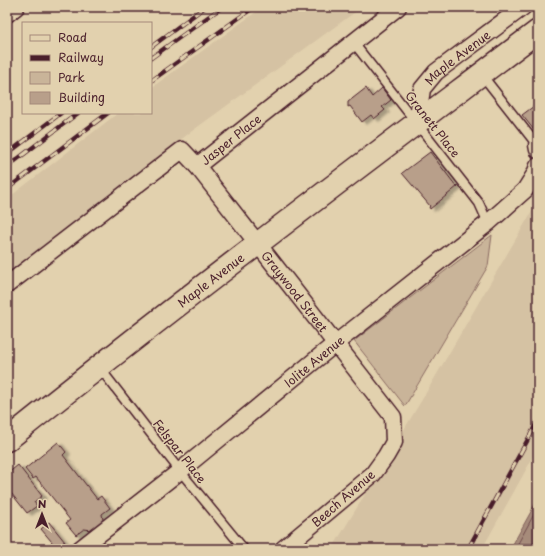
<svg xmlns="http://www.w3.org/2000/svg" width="545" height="556" font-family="'Playpen Sans',sans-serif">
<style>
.built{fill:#d5c2a3}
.green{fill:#c9b499;stroke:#8a6a62}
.water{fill:#a68b7a;stroke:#81605a}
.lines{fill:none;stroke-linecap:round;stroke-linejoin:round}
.shore{stroke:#6f4a4b;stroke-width:1}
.building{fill:#b89f8a;stroke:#4a1f2b;filter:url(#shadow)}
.service-casing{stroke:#4a1f2b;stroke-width:11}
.minor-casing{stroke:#4a1f2b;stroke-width:19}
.secondary-casing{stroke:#4a1f2b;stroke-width:25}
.service{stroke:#e2d1ae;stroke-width:8}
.minor{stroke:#e2d1ae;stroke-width:16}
.secondary{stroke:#e2d1ae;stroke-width:22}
.rail-casing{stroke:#4a1f2b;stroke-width:4.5}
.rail{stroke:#e2d1ae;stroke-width:3;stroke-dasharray:9;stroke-linecap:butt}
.labels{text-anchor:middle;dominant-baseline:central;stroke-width:3;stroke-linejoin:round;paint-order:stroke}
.street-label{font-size:12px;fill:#4a1f2b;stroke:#e2d1ae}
</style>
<defs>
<filter id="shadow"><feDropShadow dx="4.5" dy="2.5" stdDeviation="1" flood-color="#0004"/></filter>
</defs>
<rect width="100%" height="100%" fill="#e2d1ae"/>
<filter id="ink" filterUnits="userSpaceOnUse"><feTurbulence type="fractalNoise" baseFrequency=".025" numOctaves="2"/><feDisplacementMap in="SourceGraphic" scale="8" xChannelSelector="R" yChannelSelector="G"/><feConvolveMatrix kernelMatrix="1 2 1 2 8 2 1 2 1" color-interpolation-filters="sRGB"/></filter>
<g filter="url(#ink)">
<path class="built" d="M263,7h99l-174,127 -181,143v-78l111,-86h33v-25z
M538,201v247l-56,101h-150l91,-151z"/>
<path class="green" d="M492,235l-4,31 -83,140 -51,-65z"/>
<path class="water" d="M538,499v50h-28l3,-5z"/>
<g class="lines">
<path class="shore" d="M515,549l23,-42"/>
</g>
<path class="building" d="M366,88l6,9 10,-9 9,12 -9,7 3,3 -11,9 -3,-4 -9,7 -12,-16 -2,1v-5z
M538,103v32l-16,-20z
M430,152l26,34 1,-1 1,1 -28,23 -1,-2 1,-1 -28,-33z
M58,442l8,10 -3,3 34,44 4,-3 9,12 -8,6 1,6 -4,6 -7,4 -8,-1 -8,6 -10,-12 4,-3 -34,-43 -3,2 -8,-10z
M18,465l24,31 -8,6 3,4 -10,7 -20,-25v-14z
M49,522l16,20 -8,6 -16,-19z"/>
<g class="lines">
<g class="service-casing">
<path id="service" d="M353,42l126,161 9,20
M482,75l55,70
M99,367l81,104 64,78"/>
</g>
<g class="minor-casing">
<g id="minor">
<path d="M7,14l9,-7"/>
<path id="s1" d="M417,123l5,-34 14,-17 87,-65"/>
<path d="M537,145l1,5"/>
<path id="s2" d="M197,166l196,251 1,25 -8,14 -13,18 -90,75"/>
<path id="s3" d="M7,285l175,-135 15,16 201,-159"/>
<path id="s4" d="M80,549l100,-78 156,-128 152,-120 37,-33 10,-16 3,-8"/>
</g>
</g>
<g class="secondary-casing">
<g id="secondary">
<path id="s5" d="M7,440c174,-140 353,-274 531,-409"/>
</g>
</g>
<use href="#service" class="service"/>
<use href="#minor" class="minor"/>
<use href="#secondary" class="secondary"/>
<g class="rail-casing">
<path id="rail" d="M151,47l54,-40
M151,58l71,-51
M151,81l103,-74
M7,154l54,-41
M7,167l71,-54
M7,189l101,-76
M468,549l70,-128"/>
</g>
<use href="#rail" class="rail"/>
</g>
</g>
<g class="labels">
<g class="street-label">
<text stroke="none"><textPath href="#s1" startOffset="82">Maple Avenue</textPath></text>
<text transform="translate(433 124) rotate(52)">Granett Place</text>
<text stroke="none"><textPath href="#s3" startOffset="286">Jasper Place</textPath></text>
<text stroke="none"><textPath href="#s5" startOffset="259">Maple Avenue</textPath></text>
<text stroke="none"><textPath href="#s2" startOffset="159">Graywood Street</textPath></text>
<text stroke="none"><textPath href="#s4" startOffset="300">Iolite Avenue</textPath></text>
<text transform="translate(180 451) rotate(52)">Felspar Place</text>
<text transform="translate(343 498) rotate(-41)">Beech Avenue</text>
</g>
</g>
<rect width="545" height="556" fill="none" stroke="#e2d1ae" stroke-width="24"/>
<rect x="12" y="12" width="521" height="532" fill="none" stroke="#4a1f2b" stroke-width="1.5" filter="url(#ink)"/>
<rect x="22" y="22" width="130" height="92" fill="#e2d1ae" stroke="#a58a7a"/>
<rect x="30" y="35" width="20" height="6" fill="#e2d1ae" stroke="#a58a7a"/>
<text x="58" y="42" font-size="12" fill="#4a1f2b">Road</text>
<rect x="30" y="55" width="20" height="6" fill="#4a1f2b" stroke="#a58a7a"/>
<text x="58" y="62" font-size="12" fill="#4a1f2b">Railway</text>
<rect x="30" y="72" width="20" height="12" fill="#c9b499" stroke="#a58a7a"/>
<text x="58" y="82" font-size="12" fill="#4a1f2b">Park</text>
<rect x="30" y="92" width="20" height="12" fill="#b89f8a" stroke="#a58a7a"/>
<text x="58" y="102" font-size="12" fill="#4a1f2b">Building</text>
<g transform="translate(42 514)" stroke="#e2d1ae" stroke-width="3" paint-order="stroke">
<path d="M0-3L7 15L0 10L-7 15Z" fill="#4a1f2b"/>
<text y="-6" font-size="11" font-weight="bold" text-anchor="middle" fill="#4a1f2b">N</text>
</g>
</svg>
